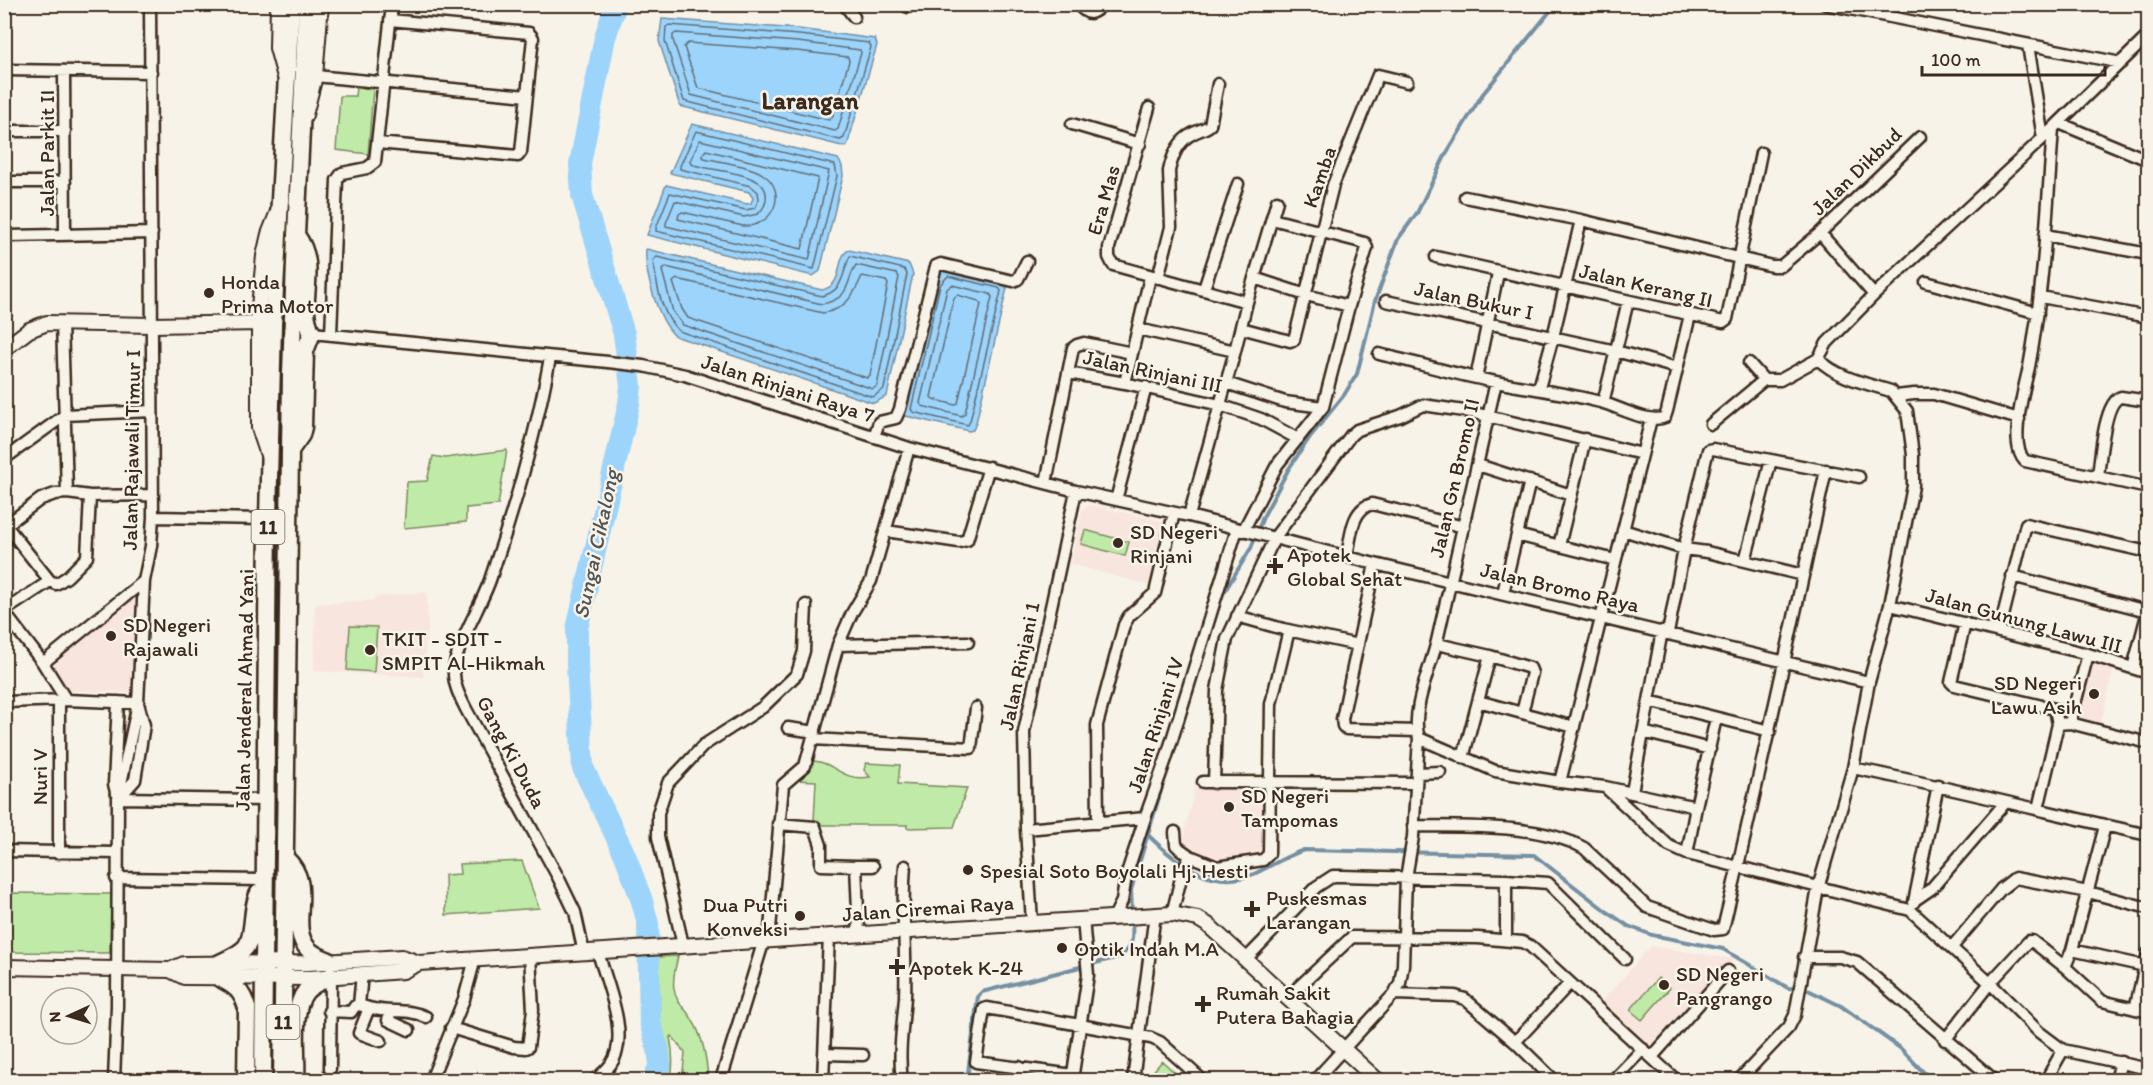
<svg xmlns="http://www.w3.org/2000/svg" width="2153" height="1085" font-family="Itim,sans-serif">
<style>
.built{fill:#f8e6de}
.green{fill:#bfeaa7;stroke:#7d8a62;stroke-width:1.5}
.water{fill:#9cd4fb;stroke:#7590a3;stroke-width:1.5}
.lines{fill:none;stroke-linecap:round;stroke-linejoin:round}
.shore{stroke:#626e76;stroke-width:1.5}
.stream{stroke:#7590a3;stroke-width:4}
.river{stroke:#9cd4fb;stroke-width:22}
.minor-casing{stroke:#3b2a1e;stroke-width:15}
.tertiary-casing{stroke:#3b2a1e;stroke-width:18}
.trunk-casing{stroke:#3b2a1e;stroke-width:21}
.minor{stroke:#f7f3e8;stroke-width:10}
.tertiary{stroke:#f7f3e8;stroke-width:14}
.trunk{stroke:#f7f3e8;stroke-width:16}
.poi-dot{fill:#3b2a1e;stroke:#f7f3e8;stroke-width:2}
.labels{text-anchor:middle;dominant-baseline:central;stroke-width:5;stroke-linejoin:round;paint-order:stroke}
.shield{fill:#f7f3e8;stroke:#73665b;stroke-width:1.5}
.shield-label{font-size:20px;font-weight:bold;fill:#3b2a1e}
.street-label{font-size:21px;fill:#3b2a1e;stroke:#f7f3e8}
.poi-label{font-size:21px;fill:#3b2a1e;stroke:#f7f3e8;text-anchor:start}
.water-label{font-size:22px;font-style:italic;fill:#535455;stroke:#f7f3e8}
.quarter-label{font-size:24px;font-weight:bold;fill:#3b2a1e;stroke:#f7f3e8}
</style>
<rect width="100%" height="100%" fill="#f7f3e8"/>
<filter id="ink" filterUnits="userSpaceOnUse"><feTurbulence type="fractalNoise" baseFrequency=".0167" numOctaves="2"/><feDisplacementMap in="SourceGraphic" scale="12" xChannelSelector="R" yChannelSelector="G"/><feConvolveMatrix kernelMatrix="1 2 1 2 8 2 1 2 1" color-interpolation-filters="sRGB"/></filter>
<g filter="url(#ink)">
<path class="built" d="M1091,505l76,17 -16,64 -81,-22 12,-55z
M427,592l1,37 -5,48 -109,-6 1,-67 59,-4 1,-3z
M138,596h3l-5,94 -3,2 -66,-1 -19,-28 76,-61z
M2088,660l26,8 -14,59 -26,-6z
M1196,783l72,1 -1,65 -7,8 -41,7 -38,-18z
M1651,946l83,13 -81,94 -53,-50z"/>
<path class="green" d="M356,88l17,1 -5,65 -32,-4 4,-54h15z
M507,450l-9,55 -32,3v14l-62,6 3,-46 20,-1 6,-25 12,2z
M1085,530l44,12 -4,14 -44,-12z
M350,626l27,1 -3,45 -27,-2z
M813,761c22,1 28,21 57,16l-6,-7 2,-7 34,2 -2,19 69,4 -13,39 -47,1v-3h-87l-6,-4 2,-40 -22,-1c10,-4 16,-9 19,-19z
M522,861l17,47 -93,7 -1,-40 15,-1 -1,-10z
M5,893l106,1 -1,59 -105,-1z
M678,956c-2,10 -6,22 -4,33 2,15 13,20 19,32 11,18 14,39 15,59h-26l3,-27 -13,-17 -2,1c3,15 4,30 0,43h-7l6,-18 -9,-28 -5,-28 -1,-45 3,-4z
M1658,978l12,10 -28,32 -12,-10z
M1162,1061l21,19h-25l-7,-6z"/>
<path class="water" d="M662,19l137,10 76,10 2,6 -30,101h-5l-162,-40 -21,-65z
M692,124l146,35 4,7 1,10 -23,95 -7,5 -166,-41 19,-50 81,19 4,-1 2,-5 -4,-6 -79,-19z
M646,249l176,41c24,-6 12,-33 27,-40l60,14 4,10 -26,122 -13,7 -4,-1 -195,-66c-17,-16 -31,-63 -29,-87z
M942,268l62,16 3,4 -31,135 -3,7 -4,1 -63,-15 -2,-2 32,-137 3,1 1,-5 -3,-1z"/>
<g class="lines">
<path class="shore" d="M669,25l130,10 70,8 2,4 -27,91 -4,2 -156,-39 -19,-60 1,-14z
M676,33l122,9 62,8 1,3 -23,76 -3,2 -144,-36 -18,-55v-5z
M688,43l109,8 51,6 1,4 -17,57 -3,2 -131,-32 -14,-41z
M696,131l139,34 2,11 -23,93 -158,-38v-3l14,-35 76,17 9,-2 4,-9 -1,-7 -7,-6 -71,-17v-3z
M700,140l129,31 -20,89 -143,-34v-3l9,-22 69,16 14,-3c11,-10 12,-27 -3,-34 -19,-10 -44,-9 -64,-16l-1,-3z
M706,150l112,28 -16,71 -124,-30 1,-5 3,-2 61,14c29,2 46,-33 21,-51 -14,-10 -43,-13 -60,-17l-2,-3z
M850,256l54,13 3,5 -23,115 -11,8 -194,-66c-19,-17 -22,-47 -26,-71l4,-3 165,39c22,-5 20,-23 28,-40z
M856,265l41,9 2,3 -22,109 -4,3 -190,-64 -10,-13 -11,-42 4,-3 156,37c30,-6 23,-22 34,-39z
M862,276l24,5 2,3 -18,91 -3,3 -179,-60 -6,-9 -9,-27 4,-3 146,34c22,-3 31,-18 39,-37z
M948,276l51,12 2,3 -31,130 -2,4 -55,-13 -2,-3 29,-124z
M952,285l38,9 2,3 -27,116 -3,3 -40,-10 -2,-3 27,-114z
M957,295l22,6 2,3 -23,99 -3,2 -22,-6 -2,-2 23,-99z"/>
<path class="stream" d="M1213,622l10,-28 28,-46 12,-31 25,-47 22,-33 34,-42 13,-21 18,-73 23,-62 19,-26 29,-59 36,-59 74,-91
M1148,835c28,28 65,56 106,39 17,-8 32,-18 50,-24l230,5 72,56 22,15 24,9 71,14 65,39 18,1 35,17 59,42 31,32
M1132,913l-1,-23 39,-129
M967,1080l11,-84 4,-4 137,-35c15,-10 14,-20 13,-37"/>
<path class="river" d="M616,4l-11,33 -25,127 2,31 42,139 7,52 -2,18 -52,225v35l6,104 42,87 17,46 6,23 2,98 8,27 2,16 -7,15"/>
<g class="minor-casing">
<path id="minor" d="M844,4l10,13
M906,4l2,3
M1078,4c10,13 14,11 25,0
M1825,4l296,59
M2028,45l15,93
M4,70l147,2
M64,71l1,164
M315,76l212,20
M1149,108l-40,140v9l4,8 134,37
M2059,123l89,37
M1072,124l68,20
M2053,129c-6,80 -9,160 -24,238 -5,22 -21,78 -4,94l73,16c2,-16 6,-76 23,-80l27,4
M4,131h61
M378,143l140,13 3,-4 12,-114 -4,-5 -139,-13
M4,182h61
M1465,197l116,23 191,46h9l39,-33 100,-96
M1820,233l54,62
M2045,235l103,19
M4,239l6,-3 142,-3
M1436,257l287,65 4,-3 34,-166
M1158,278l13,-51 -2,-56c3,-14 9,-30 23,-37 6,-4 12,-4 18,-9l8,-41
M1254,278l52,17 43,11
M1926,282l112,31
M1204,289l34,-105
M2041,297l107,20
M1386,301l230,50 61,17
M62,322l5,171
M1241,328l49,13 4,-1 39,-155 45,-110 29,7
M1138,329l97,22 12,-49 30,-101
M312,333l296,29 35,4 42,9 224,73 167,43 113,25 186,48 494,118
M331,335l6,-155 5,-7 25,-5 8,-6 17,-158
M1379,354c39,9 77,21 117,28 36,7 72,11 108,21 16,5 46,21 61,14l2,-6 23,-96
M550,358c-14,76 -35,149 -60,222 -9,26 -34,65 -36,90 -1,14 6,27 12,39l92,168 17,35 9,41
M1749,363l15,17h16l38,-21 9,-16 47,-48 169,-157 105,-102
M1068,373l57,10 95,22 41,14 37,20
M1476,378l22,-105
M1496,382c-19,86 -39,172 -59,259 -6,26 -27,71 -18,97l76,33 65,11 45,5 64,59 18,8 223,56 80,73 49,49 24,18 85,19
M1125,383l25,-106
M1226,383l59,19 38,5
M1539,388l14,-51 28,-117
M1896,396l18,-2h20l85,25
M1603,403l25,-102
M1711,424l53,-44
M874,437l5,-15 17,-4 4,-9 36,-143 5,-2 72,17 5,-2 9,-18
M4,459l61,-44 87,-4
M1478,465l93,30
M2098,477l50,11
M1046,483l27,-135 4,-3 7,-2 48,10
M1116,500l30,-113
M1189,516l46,-165
M153,517l116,2
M4,523l46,58 6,3 11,-7 20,-20 3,-61
M6,525l35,-26 14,-5 12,-1 23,3 62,-1
M1623,530l61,19 23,3 96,23
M886,531l73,11 8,-2 22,-73
M1243,531l34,-66 46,-58 26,-101 18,-58 -2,-5 -93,-24
M1517,535l98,25
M1559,546l26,-107
M1347,556c4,-18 4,-47 25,-52l92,23
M1745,561l26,-101
M1375,564l-33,155 1,7 3,3 71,2
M2012,576l135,35
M1503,593l27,-112
M1890,605l198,49 60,19
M4,611l46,-30
M4,612l39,51 23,37
M1237,616l46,13 75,16
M1965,623l-14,59 3,3 101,24 3,15 -20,85
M1999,632l27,-108 122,28
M1668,633l16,-84 24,-99 5,-1 146,28
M1437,644l53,12 40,12 2,5 -10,40
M838,645l130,-3
M43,663l101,-82
M2133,668l15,-57
M1478,701l96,26
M1649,701l121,30
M4,702l62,-2 72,3 6,22 -9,55 -16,18
M2070,723l18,-69
M2058,724l12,-1 78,20
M788,728l27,4
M1643,732l67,17
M1419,738l-6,99 -7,41 -3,87 -3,18 -6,11 61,2 10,3 50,43 39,38
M813,739l158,9 5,-40
M1463,758l27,-102
M1853,768c99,20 197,45 295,67
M1417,773l23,-1
M1203,782l213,1
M1560,782l91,-363
M1214,783l3,-93 10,-51 48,-102 76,-102 6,-5 43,-14 23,-11 48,7 171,42
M1605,787l91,20 -9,47
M116,792l-2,-8 4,-82
M1632,792l30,-161
M118,798l148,2
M1696,807l20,-89
M1098,823l-1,-98 27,-100 5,-9 26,-23 19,-80
M778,824l37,3 6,18v20l35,1 3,68
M1413,826c51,1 125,-3 171,22l63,59 67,23 9,-1c37,-153 70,-306 103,-459
M2105,826l-33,124 -7,17 37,34 46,11
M1026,829l119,-11 21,-59 71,-230
M1175,832l1,13 4,4 10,7 27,11 46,-7 6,-6 2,-150 18,-74
M4,851l113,2
M59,853v-152
M856,866h17
M116,878l148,2
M1915,900l16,-11 74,-86
M1914,902l24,-117
M1172,914l10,-40 8,-18
M1114,917l8,-16 4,-25 19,-58
M1032,922l-6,-93 -2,-97 52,-241
M769,940l14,-155 22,-19 33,-121 14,-32 19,-32 38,-133
M1506,940v-60
M683,945l-25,-108v-24l10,-30 36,-38 59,-38 34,-33 7,-23 2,-46
M1952,947l49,-58 14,-11 73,14 60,16
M2072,950l73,16
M1804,957h36l17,5 137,118
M1246,959l70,-72 17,-11h8l165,4 42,3 77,76
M362,974l-3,31 10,3 -10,25 22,8
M1288,997l64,-60 126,1 44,4 8,4 146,134
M369,1008c24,6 34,-1 57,9
M2135,1009l13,-56
M329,1011l22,1 4,-6 4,-1
M391,1011l-3,9 21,10
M451,1028l63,19 12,1 2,-1 5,-37 -3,-55
M1945,1040l45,-57 39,-42h3l33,26
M1515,1042l55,-59
M824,1054l39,1
M1652,1057l76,-86
M330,1069l1,-93
M1073,1075l-97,-13 8,-53 3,-1 164,30 9,4 40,36 -2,2
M114,1080l3,-74 1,-208 20,-95 6,-122 7,-35 2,-29 -3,-513
M330,1080v-3
M431,1080l33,-81 11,-40
M595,1080c6,-5 12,-10 16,-16 20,-28 -5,-82 -13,-112
M721,1080l43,-140
M823,1080l6,-144
M902,1080c-4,-28 1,-55 3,-83 2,-44 -4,-87 0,-131
M1017,1080l2,-13
M1072,1080l16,-105 -5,-56
M1133,1080l22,-166
M1315,1080l79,-86
M1613,1080l30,-31
M1739,1080l50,-53 6,-12 23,-127 35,-120 16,-86 21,-77 23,-119v-31l-6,-44 -16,-20c-26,-8 -53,-13 -73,-32
M2046,1080l17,-30
M2116,1080l5,-18"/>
</g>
<g class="tertiary-casing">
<path id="tertiary" d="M278,4l-1,44 8,29
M305,115l10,-39 6,-72
M4,349l25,-19 18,-7 106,2 106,-2
M268,455l-9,-27v-121l5,-51 5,-22 8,-20
M4,967l166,3 14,-6 124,-1 94,-6 17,6
M170,970l14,7 127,1 92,-7 16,-8 753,-49 26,5 10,6 169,155"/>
</g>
<g class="trunk-casing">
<path id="trunk" d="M291,449l10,-14 2,-8 2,-76 7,-18c-17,-32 9,-64 -16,-98
M285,858c32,28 0,67 24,92 5,5 13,8 20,11
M218,964c9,-5 19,-8 26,-15 12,-10 6,-40 15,-56
M218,977c16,8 24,13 29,31l-1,72
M263,1080l5,-563 5,-192 18,-321
M282,1080l9,-707 5,-138 11,-231
M296,1080c2,-24 -6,-70 10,-89 7,-7 16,-11 25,-15"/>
</g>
<use href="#minor" class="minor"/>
<use href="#tertiary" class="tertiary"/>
<use href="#trunk" class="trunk"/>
</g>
</g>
<g class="poi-dot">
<circle cx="209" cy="293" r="6"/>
<circle cx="1118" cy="543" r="6"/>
<path d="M1272 557h6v6h6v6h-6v6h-6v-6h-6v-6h6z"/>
<circle cx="111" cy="636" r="6"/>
<circle cx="370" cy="650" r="6"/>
<circle cx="2094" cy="694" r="6"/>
<circle cx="1229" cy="807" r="6"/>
<circle cx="968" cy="870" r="6"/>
<path d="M1249 900h6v6h6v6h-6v6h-6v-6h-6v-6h6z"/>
<circle cx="800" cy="916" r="6"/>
<circle cx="1062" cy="948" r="6"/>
<path d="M894 958h6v6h6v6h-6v6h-6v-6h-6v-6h6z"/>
<circle cx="1664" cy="985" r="6"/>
<path d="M1200 995h6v6h6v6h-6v6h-6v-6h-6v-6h6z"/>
</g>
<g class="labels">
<g class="shield">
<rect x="251.5" y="510" width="33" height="34" rx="4.5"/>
<rect x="266.5" y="1005" width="33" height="34" rx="4.5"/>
</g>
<g class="shield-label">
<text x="268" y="527">11</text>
<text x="283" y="1022">11</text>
</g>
<g class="street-label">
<text transform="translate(46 153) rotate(-90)">Jalan Parkit II</text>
<text transform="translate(1856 171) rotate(-44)">Jalan Dikbud</text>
<text transform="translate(1319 177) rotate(-71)">Kamba</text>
<text transform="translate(1103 200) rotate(-74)">Era Mas</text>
<text transform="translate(1646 285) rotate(13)">Jalan Kerang II</text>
<text transform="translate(1474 300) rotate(12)">Jalan Bukur I</text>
<text transform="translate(1153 371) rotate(12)">Jalan Rinjani III</text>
<text transform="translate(788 388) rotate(18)">Jalan Rinjani Raya 7</text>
<text transform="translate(131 450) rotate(-89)">Jalan Rajawali Timur I</text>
<text transform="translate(1454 478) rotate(-77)">Jalan Gn Bromo II</text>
<text transform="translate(1560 587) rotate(13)">Jalan Bromo Raya</text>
<text transform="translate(2024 620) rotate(15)">Jalan Gunung Lawu III</text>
<text transform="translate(1019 666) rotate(-78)">Jalan Rinjani 1</text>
<text transform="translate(244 690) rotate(-89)">Jalan Jenderal Ahmad Yani</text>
<text transform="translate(1155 725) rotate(-72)">Jalan Rinjani IV</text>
<text transform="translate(512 752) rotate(62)">Gang Ki Duda</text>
<text transform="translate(39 777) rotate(-90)">Nuri V</text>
<text transform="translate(928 908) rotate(-4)">Jalan Ciremai Raya</text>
</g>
<g class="poi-label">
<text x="221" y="281">Honda<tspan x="221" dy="24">Prima Motor</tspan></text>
<text x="1130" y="531">SD Negeri<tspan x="1130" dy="24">Rinjani</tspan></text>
<text x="1287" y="554">Apotek<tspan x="1287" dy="24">Global Sehat</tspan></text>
<text x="123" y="624">SD Negeri<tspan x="123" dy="24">Rajawali</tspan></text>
<text x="382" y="638">TKIT - SDIT -<tspan x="382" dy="24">SMPIT Al-Hikmah</tspan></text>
<text x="2082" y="682" text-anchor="end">SD Negeri<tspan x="2082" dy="24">Lawu Asih</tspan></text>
<text x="1241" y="795">SD Negeri<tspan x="1241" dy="24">Tampomas</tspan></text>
<text x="980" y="870">Spesial Soto Boyolali Hj. Hesti</text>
<text x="1266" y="897">Puskesmas<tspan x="1266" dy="24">Larangan</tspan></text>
<text x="788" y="904" text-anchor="end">Dua Putri<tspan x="788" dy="24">Konveksi</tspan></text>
<text x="1074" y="948">Optik Indah M.A</text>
<text x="909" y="967">Apotek K-24</text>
<text x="1676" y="973">SD Negeri<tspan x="1676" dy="24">Pangrango</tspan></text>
<text x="1216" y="992">Rumah Sakit<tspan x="1216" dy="24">Putera Bahagia</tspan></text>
</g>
<g class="water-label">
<text transform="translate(596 544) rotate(-78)">Sungai Cikalong</text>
</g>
<g class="quarter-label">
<text x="810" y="100">Larangan</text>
</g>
</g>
<rect width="2153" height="1085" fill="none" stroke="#f7f3e8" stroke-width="24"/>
<rect x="12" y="12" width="2129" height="1061" fill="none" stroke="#3b2a1e" stroke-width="2" filter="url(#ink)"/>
<g transform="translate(69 1016) rotate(266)"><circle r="28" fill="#f7f3e8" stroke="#aca397" stroke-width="1.5"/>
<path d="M0-4.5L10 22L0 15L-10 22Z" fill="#3b2a1e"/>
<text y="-9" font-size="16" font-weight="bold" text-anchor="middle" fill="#3b2a1e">N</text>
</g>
<path d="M1922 66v9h183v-9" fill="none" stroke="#3b2a1e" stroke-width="3"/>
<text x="1931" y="66" font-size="18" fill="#3b2a1e" stroke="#f7f3e8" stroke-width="4.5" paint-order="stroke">100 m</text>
</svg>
